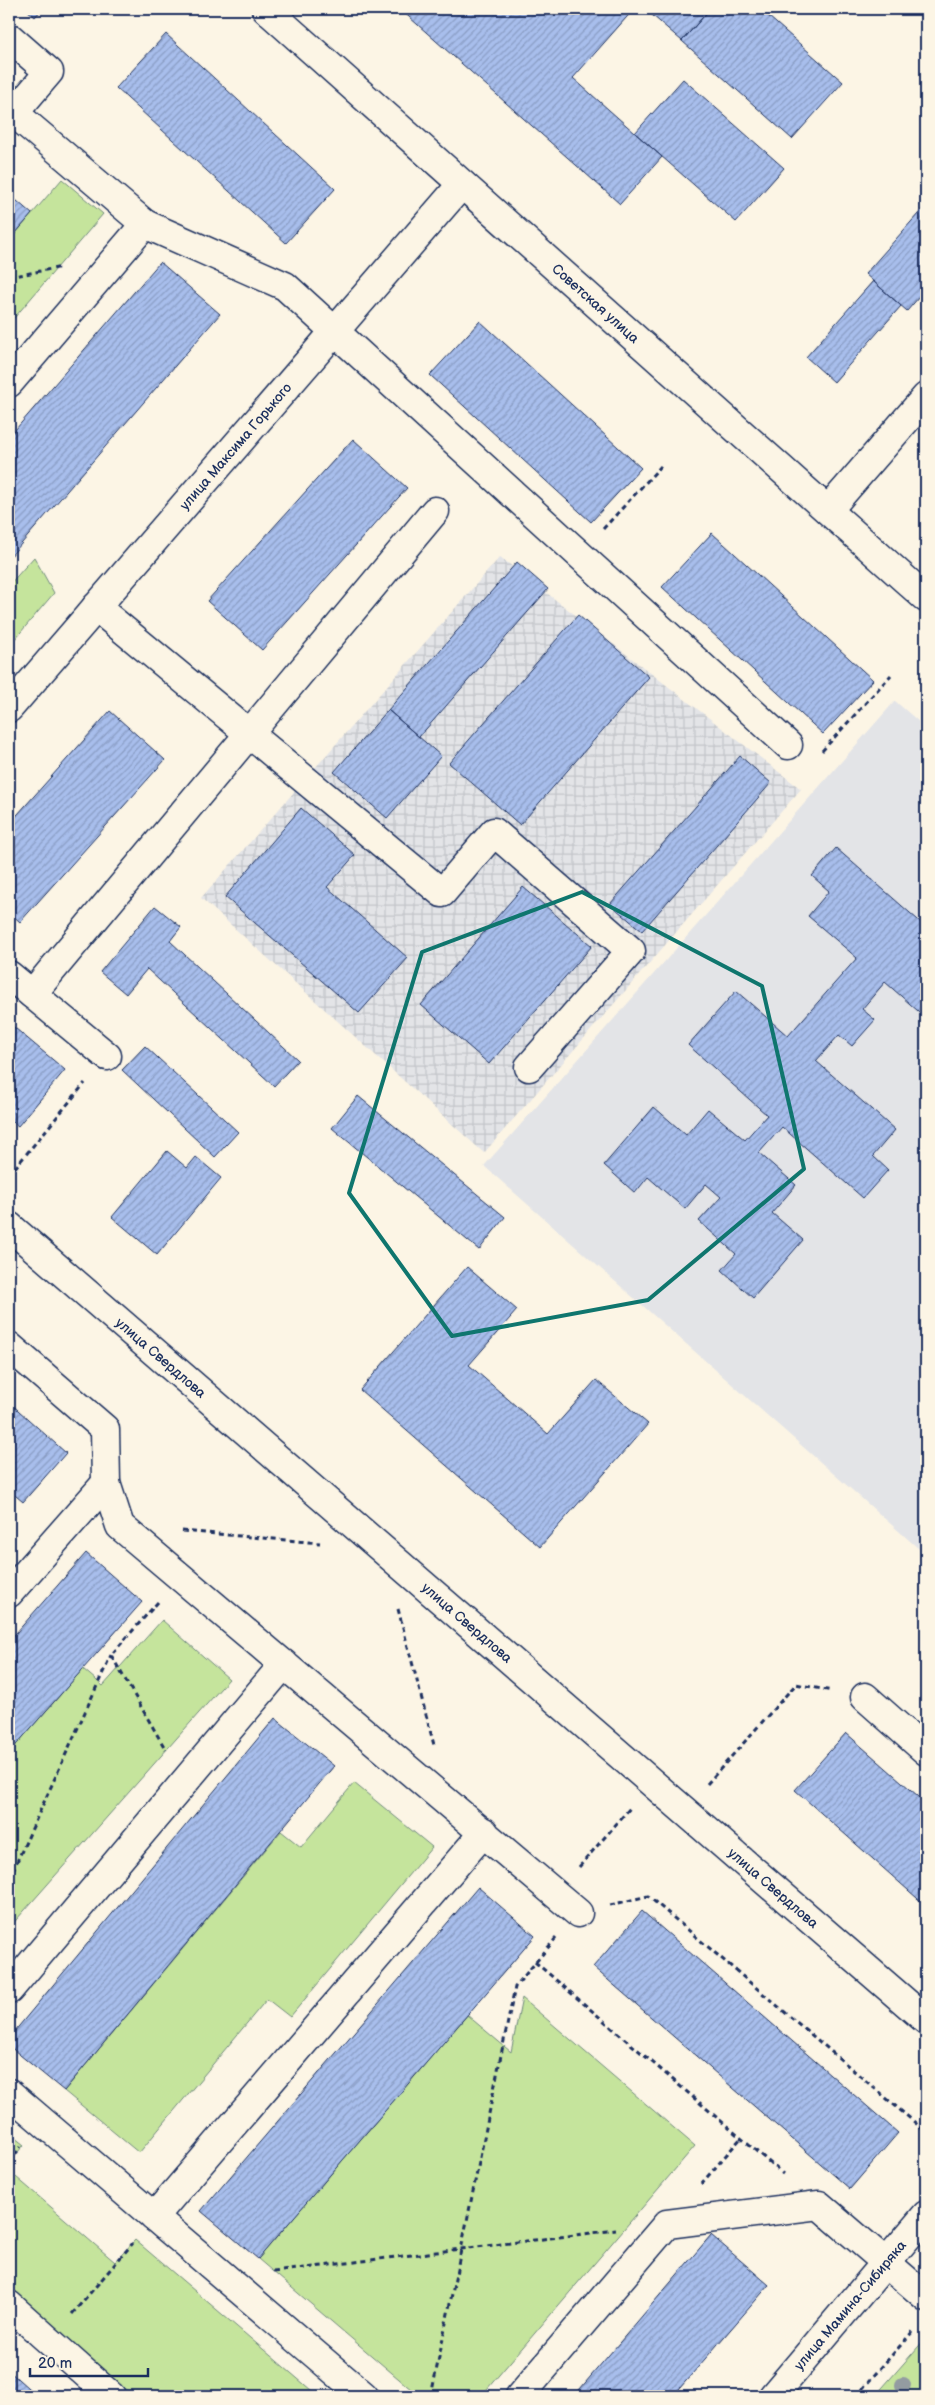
<svg xmlns="http://www.w3.org/2000/svg" width="935" height="2405" font-family="'Balsamiq Sans',sans-serif">
<style>
.built{fill:#e3e4e7}
.industrial{fill:url(#industrial-grid)}
.green{fill:#c5e49c;stroke:#708a7d}
.building{fill:url(#building-hatch);stroke:#1b2f5e}
.lines{fill:none;stroke-linecap:round;stroke-linejoin:round}
.minor-casing{stroke:#1b2f5e;stroke-width:31}
.major-casing{stroke:#1b2f5e;stroke-width:31}
.path{stroke:#1b2f5e;stroke-width:3;stroke-dasharray:5 4;stroke-linecap:butt}
.minor{stroke:#fcf5e5;stroke-width:28}
.major{stroke:#fcf5e5;stroke-width:28}
.tree{fill:#939ca1}
.marked{fill:none;stroke:#0f766e;stroke-width:4;stroke-linejoin:round}
.labels{text-anchor:middle;dominant-baseline:central;stroke-width:5;stroke-linejoin:round;paint-order:stroke}
.street-label{font-size:14px;fill:#1b2f5e;stroke:#fcf5e5}
</style>
<defs>
<pattern id="industrial-grid" width="8" height="8" patternUnits="userSpaceOnUse" patternTransform="scale(1.25)"><rect width="8" height="8" fill="#e3e4e7"/><path d="M0 4h8M4 0v8" fill="none" stroke="#c2c4c9"/></pattern>
<pattern id="building-hatch" width="6" height="6" patternUnits="userSpaceOnUse" patternTransform="scale(1.25)"><rect width="6" height="6" fill="#a8beec"/><path d="M-1 1l2-2M0 6l6-6M5 7l2-2" fill="none" stroke="#889bc2"/></pattern>
</defs>
<rect width="100%" height="100%" fill="#fcf5e5"/>
<filter id="ink" filterUnits="userSpaceOnUse"><feTurbulence type="fractalNoise" baseFrequency=".02" numOctaves="2"/><feDisplacementMap in="SourceGraphic" scale="10" xChannelSelector="R" yChannelSelector="G"/><feConvolveMatrix kernelMatrix="1 2 1 2 8 2 1 2 1" color-interpolation-filters="sRGB"/></filter>
<g filter="url(#ink)">
<path class="built" d="M895,701l31,27v827l-442,-389z"/>
<path class="industrial" d="M500,557l301,232 -317,364 -283,-255z"/>
<path class="green" d="M62,179l41,35 -94,110v-83z
M34,557l20,36 -45,53v-61z
M162,1620l67,59 -220,249v-175l74,-84 20,17z
M354,1783l78,64 -142,170 -23,-18 -128,154 -75,-62 217,-260 20,16z
M522,1998l173,148 -214,250h-62l-161,-137 209,-244 44,37z
M9,2133l15,12 -15,17z
M9,2171l106,91 20,-22 183,156h-185l-124,-110z
M926,2338v58h-51z"/>
<path class="building" d="M26,9h16l-7,8z
M400,9h234l-61,69 89,79 -42,47z
M645,9h65l-28,32z
M710,9h50l83,73 -51,57 -110,-98z
M166,34l169,155 -49,54 -170,-155z
M683,79l101,89 -48,54 -101,-89z
M9,194l23,20 -23,27z
M926,205v84l-19,22 -42,-37z
M160,262l60,52 -211,244v-121z
M873,281l28,25 -67,76 -28,-25z
M480,321l161,147 -50,54 -161,-147z
M353,439l54,49 -145,162 -55,-49z
M712,533l161,147 -50,54 -161,-147z
M517,562l31,27 -129,148 -31,-27z
M578,615l71,62 -129,148 -71,-62z
M388,710l53,46 -54,62 -53,-46z
M110,711l55,49 -145,162 -11,-10v-88z
M740,756l31,27 -129,148 -32,-27z
M301,808l54,47 -28,32 81,71 -49,55 -134,-116z
M836,848l90,79v91l-41,-36 -23,27 13,11 -23,26 -13,-11 -23,26 79,69 -22,26 15,14 -25,28 -81,-71 -23,26 37,32 -24,28 31,27 -50,58 -31,-28 14,-16 -37,-33 22,-24 -15,-13 -21,25 -37,-32 -13,16 -31,-28 50,-58 32,28 22,-26 37,31 22,-25 -79,-70 48,-54 52,45 69,-78 -49,-42 21,-25 -17,-15z
M523,887l69,59 -103,118 -68,-59z
M155,906l26,21 -11,14 128,119 -24,26 -127,-117 -21,25 -26,-22z
M9,1023l56,47 -47,56 -9,-7z
M145,1046l93,86 -23,25 -93,-87z
M358,1096l147,121 -26,33 -147,-122z
M167,1151l20,17 9,-11 25,21 -64,77 -45,-38z
M467,1267l50,43 -48,55 79,69 48,-54 52,44 -108,123 -180,-157z
M9,1402l57,51 -43,49 -14,-12z
M86,1553l56,49 -133,151v-112z
M275,1718l59,48 -270,325 -55,-45v-8z
M846,1733l80,70v103l-131,-116z
M478,1887l57,49 -277,323 -57,-48z
M642,1911l256,222 -48,56 -257,-222z
M711,2235l58,50 -96,111h-99z
M9,2371l28,25h-28z"/>
<g class="lines">
<g class="minor-casing">
<g id="minor">
<path d="M9,37l40,35 -35,41 131,111 140,62 503,459"/>
<path d="M9,383l136,-159"/>
<path d="M828,510l98,-113"/>
<path d="M96,607l346,286 52,-61 137,119 -102,116"/>
<path id="s1" d="M9,708l453,-524"/>
<path d="M9,975l98,81"/>
<path d="M32,994l403,-483"/>
<path id="s2" d="M9,1226l917,794"/>
<path d="M9,1346l96,83 1,54 14,43 458,387"/>
<path d="M9,1593l97,-110"/>
<path d="M865,1697l61,54"/>
<path d="M9,1990l275,-326"/>
<path d="M9,2093l355,303"/>
<path d="M154,2217l330,-385"/>
<path d="M9,2305l102,91"/>
<path d="M520,2396l147,-172 152,-19 107,92"/>
<path id="s3" d="M773,2396l153,-181"/>
</g>
</g>
<g class="major-casing">
<g id="major">
<path id="s4" d="M266,9l660,589"/>
</g>
</g>
<path class="path" d="M9,277l53,-10
M603,529l58,-63
M822,751l69,-76
M9,1175l76,-92
M182,1531l138,12
M158,1602l-47,53 55,95
M398,1609l36,136
M707,1784l89,-100 36,7
M579,1867l51,-59
M9,1879l102,-224
M610,1905l38,-9 278,236
M535,1962l248,212
M9,2162l12,-15
M701,2184l40,-46
M273,2272l343,-42
M72,2314l61,-71
M431,2396l84,-409 41,-49
M856,2396l58,-66"/>
<use href="#minor" class="minor"/>
<use href="#major" class="major"/>
</g>
<circle class="tree" cx="903" cy="2385" r="8"/>
</g>
<path class="marked" d="M582,892l180,94 42,183 -156,131 -196,36 -103,-143 73,-241z"/>
<g class="labels">
<g class="street-label">
<text stroke="none"><textPath href="#s4" startOffset="442">Советская улица</textPath></text>
<text stroke="none"><textPath href="#s1" startOffset="346">улица Максима Горького</textPath></text>
<text stroke="none"><textPath href="#s2" startOffset="201">улица Свердлова</textPath></text>
<text stroke="none"><textPath href="#s2" startOffset="606">улица Свердлова</textPath></text>
<text stroke="none"><textPath href="#s2" startOffset="1011">улица Свердлова</textPath></text>
<text stroke="none"><textPath href="#s3" startOffset="119">улица Мамина-Сибиряка</textPath></text>
</g>
</g>
<rect width="935" height="2405" fill="none" stroke="#fcf5e5" stroke-width="30"/>
<rect x="15" y="15" width="905" height="2375" fill="none" stroke="#1b2f5e" stroke-width="2" filter="url(#ink)"/>
<path d="M30 2368v8h118v-8" fill="none" stroke="#1b2f5e" stroke-width="2.5"/>
<text x="38" y="2368" font-size="15" fill="#1b2f5e" stroke="#fcf5e5" stroke-width="4" paint-order="stroke">20 m</text>
</svg>
